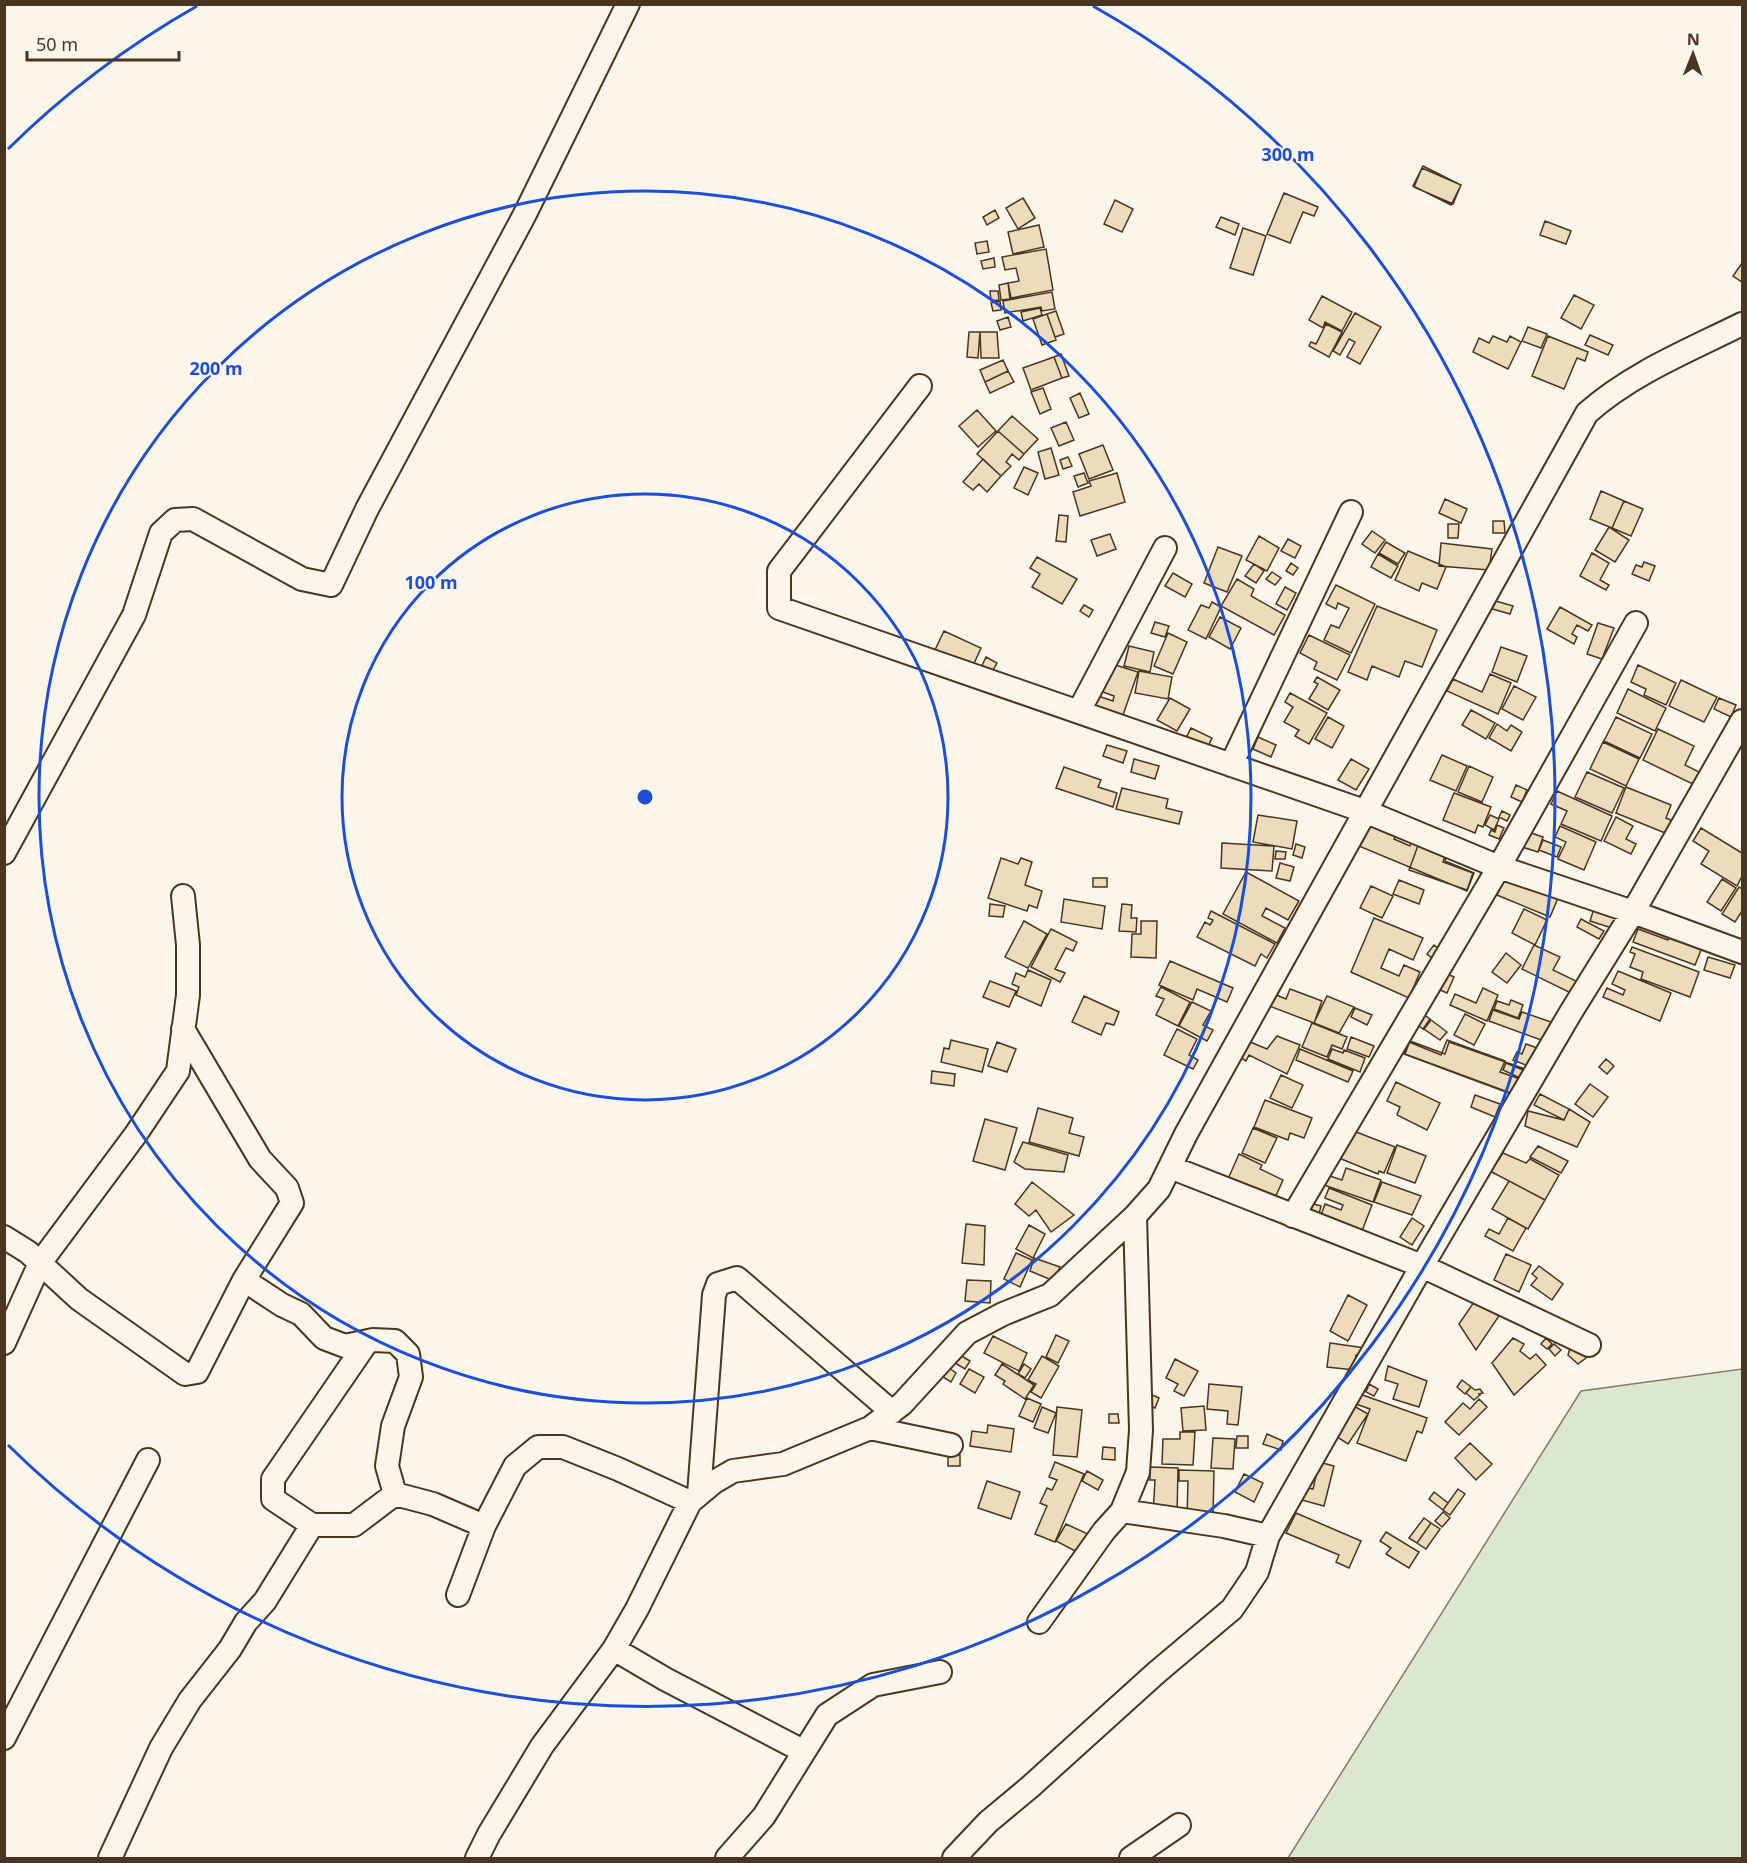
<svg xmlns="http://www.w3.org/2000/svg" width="1747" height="1863" font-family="'Noto Sans',sans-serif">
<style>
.green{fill:#dce7d0;stroke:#887966;stroke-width:1.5}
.building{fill:#ecdcbc;stroke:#4a3520;stroke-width:1.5}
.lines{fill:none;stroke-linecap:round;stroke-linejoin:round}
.minor-casing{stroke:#4a3520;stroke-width:26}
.minor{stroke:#fbf6e9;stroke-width:22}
.ring{fill:none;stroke:#1d4ed8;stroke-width:3}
.centre{fill:#1d4ed8;stroke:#fbf6e9;stroke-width:3}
.ring-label{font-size:18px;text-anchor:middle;font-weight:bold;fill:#1d4ed8;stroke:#fbf6e9;stroke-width:4.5;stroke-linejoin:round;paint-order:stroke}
</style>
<rect width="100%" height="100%" fill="#fbf6e9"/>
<path class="green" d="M1742,1369v489h-454l293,-467z"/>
<path class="building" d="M1423,166l38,19 -10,20 -38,-19z
M1422,168l39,17 -8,19 -39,-17z
M1284,193l34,14 -4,9 -11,-4 -13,31 -23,-9z
M1023,198l12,20 -17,11 -12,-21z
M1115,200l18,9 -11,23 -18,-8z
M995,210l4,8 -12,7 -4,-8z
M1221,217l18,7 -4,11 -19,-8z
M1545,221l26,10 -5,13 -26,-9z
M1039,225l5,22 -31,7 -5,-22z
M1243,228l23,8 -13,39 -23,-7z
M987,241l2,11 -12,2 -2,-11z
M1046,249l7,41 -42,8 -3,-15 11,-2 -3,-13 -11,2 -3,-13z
M994,258l1,9 -12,2 -2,-8z
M1742,263v19l-9,-6z
M1008,283l2,16 -9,1 -2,-15z
M990,291h8l1,9 -8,1z
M1052,292l3,17 -13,2 -1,-4 -36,6 -2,-12z
M1574,295l20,10 -13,24 -20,-11z
M1322,296l30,16 -10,19 -17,-9 -2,6 -14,-8z
M1000,301l1,9 -8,1 -2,-8z
M1040,308l2,7 -19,6 -2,-9z
M1056,311l8,23 -9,3 -8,-23z
M1355,313l26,14 -21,37 -13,-7 8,-15 -6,-3 -9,16 -7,-4z
M1047,314l9,26 -14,5 -9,-26z
M1008,317l3,10 -11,3 -3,-9z
M1326,324l16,8 -13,25 -20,-11 2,-4 5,2z
M1528,327l19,7 -6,14 -19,-7z
M969,332h11l-2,26 -11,-1z
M980,332h17l2,26h-18z
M1590,335l23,10 -5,10 -23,-10z
M1493,336l14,6 3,-6 11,6 -13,27 -35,-17 6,-14 10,5z
M1548,336l40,16 -3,9 -8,-3 -13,31 -32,-13z
M1061,354l8,22 -7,2 -8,-21z
M1054,357l8,21 -31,12 -8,-22z
M1003,360l5,11 -23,11 -5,-12z
M1008,371l6,11 -24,11 -5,-11z
M1043,388l8,21 -11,5 -9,-22z
M1080,393l9,21 -10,4 -9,-20z
M977,410l19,21 -18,16 -19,-21z
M1012,416l26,23 -14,15 -26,-23z
M1066,422l8,18 -15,6 -8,-18z
M998,431l26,23 -5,6 -7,-6 -6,8 5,4 -10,10 -24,-22z
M1103,445l10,25 -24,9 -10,-25z
M1051,448l8,27 -14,4 -7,-27z
M1068,457l4,9 -9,3 -3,-9z
M983,459l18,17 -14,16 -8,-8 -6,6 -10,-8z
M1024,467l14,6 -10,22 -14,-7z
M1084,473l4,10 -10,4 -4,-11z
M1117,473l8,29 -45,14 -7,-24 18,-6 -2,-5z
M1601,491l23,10 -12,27 -22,-9z
M1445,499l22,10 -6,14 -22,-10z
M1624,501l19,8 -12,27 -19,-8z
M1059,515l9,1 -2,26 -10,-1z
M1493,521h11l1,12h-12z
M1448,524h11l-1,14h-10z
M1609,527l20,13 -14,22 -20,-12z
M1372,531l13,9 -10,13 -13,-9z
M1110,534l6,15 -19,7 -6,-16z
M1259,536l20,12 -12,23 -21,-11z
M1288,539l13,7 -6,12 -14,-7z
M1386,542l19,11 -7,11 -19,-11z
M1441,543l51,6 -3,21 -50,-4z
M1218,547l24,9 -15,36 -23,-9z
M1408,551l38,16 -9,22 -15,-6 -3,8 -24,-11z
M1592,553l17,10 -9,17 9,5 -3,5 -26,-14z
M1378,554l20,12 -7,12 -20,-11z
M1037,557l40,22 -15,25 -30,-17 8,-13 -10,-6z
M1644,562l11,4 -6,15 -17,-7 4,-9 6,2z
M1291,563l7,5 -5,7 -7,-4z
M1254,564l10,7 -8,12 -11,-7z
M1272,572l9,6 -6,7 -9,-6z
M1173,573l19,11 -7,13 -20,-11z
M1237,579l17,10 -3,7 34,19 -11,20 -53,-29z
M1336,585l39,19 -24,49 -27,-13 7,-15 8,3 10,-20 -11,-5 -2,6 -10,-5z
M1285,587l11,6 -9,17 -11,-6z
M1492,600l21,6 -3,8 -21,-6z
M1212,602l9,5 -15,32 -18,-9 13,-25 8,3z
M1084,605l9,5 -4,7 -9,-6z
M1377,606l60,24 -15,37 -17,-6 -6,16 -27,-11 -5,14 -19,-8z
M1560,607l32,18 -4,6 -11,-6 -5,9 5,3 -3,7 -27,-15z
M1220,617l21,11 -11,21 -21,-12z
M1155,622l14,4 -4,11 -14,-4z
M1598,623l16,5 -12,31 -15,-5z
M944,631l37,17 -10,22 -38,-16z
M1168,633l19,9 -14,32 -19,-8z
M1309,635l41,20 -13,25 -23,-11 3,-7 -17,-9z
M1129,646l25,6 -4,20 -26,-6z
M1501,647l26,9 -10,26 -25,-10z
M986,657l11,6 -8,14 -10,-5z
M1109,663l29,9 -15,43 -29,-9 4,-10 15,5 1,-5 -14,-5z
M1638,665l38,18 -10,22 -22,-10 2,-6 -15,-7z
M1139,671l33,6 -4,22 -33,-6z
M1490,674l21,9 -13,31 -51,-23 6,-12 29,13z
M1317,677l23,13 -12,20 -19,-11 9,-15 -4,-2z
M1681,680l36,17 -13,25 -35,-16z
M1514,686l22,11 -13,23 -21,-11z
M1628,689l38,19 -11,23 -38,-18z
M1290,693l37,20 -18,31 -14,-8 4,-6 -15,-8 9,-15 -8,-5z
M1170,698l20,11 -13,22 -20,-11z
M1719,698l17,7 -5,12 -17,-8z
M1471,710l24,13 -9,16 -24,-14z
M1328,717l16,9 -12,22 -17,-9z
M1616,717l36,17 -12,24 -36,-17z
M1497,724l10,7 4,-6 11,7 -11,19 -22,-13z
M1191,728l21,10 -5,11 -21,-11z
M1658,729l36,17 -9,19 20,10 -6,12 -56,-27z
M1258,737l18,8 -5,12 -18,-8z
M1603,742l36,17 -13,27 -36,-17z
M1107,745l20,6 -4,12 -20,-7z
M1442,755l25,11 -11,25 -26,-11z
M1134,759l25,7 -4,13 -24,-7z
M1351,759l18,10 -13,21 -18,-10z
M1469,766l24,11 -11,25 -24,-10z
M1064,767l37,13 -3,7 19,6 -4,14 -57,-19z
M1587,772l37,16 -12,25 -37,-16z
M1516,785l11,5 -5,12 -11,-5z
M1626,787l45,18 -5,13 9,4 -5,13 -54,-22z
M1122,788l46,11 -2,9 16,4 -3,12 -63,-15z
M1557,791l55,25 -11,25 -40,-17 6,-13 -16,-7z
M1454,793l37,14 -8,20 -5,-2 -3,8 -32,-13z
M1502,811l8,4 -3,6 -8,-4z
M1258,815l39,6 -5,28 -39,-7z
M1490,815l9,4 -5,11 -9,-5z
M1616,817l17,9 -7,13 10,5 -5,10 -27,-13z
M1377,818l-4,9 11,5 3,-6 11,4 -4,9 16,7 4,-10 35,14 -4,11 29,12 -7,18 -113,-47z
M1497,825l7,3 -5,11 -10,-4 2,-5 4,2z
M1560,826l36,16 -12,28 -26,-11 8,-17 -11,-5z
M1701,828l41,25v23l-5,10 -36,-22 8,-13 -16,-10z
M1528,832l15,5 -5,15 -16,-5z
M1420,840l27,10 -4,12 30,11 -6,17 -58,-20z
M1543,840l18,7 -4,10 -18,-7z
M1222,843l52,3 -2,25 -51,-3z
M1296,844l9,3 -3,11 -9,-3z
M1276,851l10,1 -1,7h-10z
M1001,858l17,6 3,-6 11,4 -7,23 17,6 -5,17 -8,-3 -2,6 -39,-13z
M1280,863l14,4 -4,14 -14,-3z
M1509,867l49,31 -8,19 -53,-22z
M1246,872l53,29 -11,19 -22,-12 -4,8 23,12 -8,15 -54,-29z
M1093,878h14v9h-14z
M1722,879l14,9 -15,23 -14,-9z
M1399,880l25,10 -5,14 -26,-10z
M1371,886l22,10 -11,22 -22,-10z
M1739,887l3,2v22l-7,11 -13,-8z
M1064,899l41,7 -3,23 -41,-7z
M1597,899l25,8 -7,22 -25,-8z
M990,904l15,2 -2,11 -14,-1z
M1122,904l10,1 -1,13h6l-1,14 -17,-1z
M1524,909l23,11 -12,25 -23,-12z
M1211,911l64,33 -8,14 -6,-4 -6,12 -58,-29 8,-15 5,3 3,-5 -5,-2z
M1374,918l49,20 -10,22 -24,-11 -8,19 18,8 5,-11 16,7 -11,26 -58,-26z
M1581,919l23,12 -5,8 -22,-12z
M1024,921l23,13 -19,34 -23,-11z
M1141,921h16l-1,37 -25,-1 1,-23h9z
M1673,928l32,12 -10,25 -62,-23 5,-13 30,11z
M1051,929l26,13 -4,9 -7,-3 -11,21 10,4 -5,9 -29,-15z
M1434,945l9,7 -7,9 -9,-7z
M1534,945l26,12 -7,13 27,13 -5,12 -53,-26z
M1632,947l67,25 -9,25 -49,-18 2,-7 -13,-5 5,-13 -5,-2z
M1506,953l15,12 -14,18 -15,-11z
M1708,957l27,8 -5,13 -26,-8z
M1170,961l63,27 -6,14 -30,-13 -4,11 -34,-15z
M1028,970l23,10 -10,26 -25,-11 3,-8 -7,-3 4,-11 9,4z
M1618,971l53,22 -11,28 -57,-24 4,-9 16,7 2,-5 -13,-6z
M1445,973l9,4 -7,16 -9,-4z
M990,981l26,10 -7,16 -26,-10z
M1161,987l29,15 -12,24 -22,-11 8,-16 -8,-3z
M1483,988l15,7 -11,26 -37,-16 5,-11 21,9z
M1290,989l32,12 -8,22 -50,-19 5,-12 17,7z
M1084,996l35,16 -5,13 -8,-2 -5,12 -29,-13z
M1327,996l27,11 -15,26 -25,-10z
M1511,1000l12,5 -5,13 -24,-9 3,-8 12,4z
M1192,1002l19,9 -8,14 10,5 -6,11 -28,-15z
M1355,1008l17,7 -5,10 -16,-8z
M1493,1010l26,9 3,-7 29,10 -7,19 -55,-20z
M1423,1014l7,5 -7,10 -7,-5z
M1465,1014l20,10 -11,21 -20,-10z
M1431,1020l16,12 -7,8 -16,-11z
M1312,1023l35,14 -5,12 -10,-4 -5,12 -25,-10z
M1177,1029l20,10 -8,16 9,5 -5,9 -29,-14z
M1277,1036l23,9 -13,29 -38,-19 -3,6 -10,-6 7,-16 24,10z
M1351,1037l23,9 -5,11 -22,-8z
M951,1040l37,9 -6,23 -41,-10 3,-14 5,1z
M1447,1040l58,21 -5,11 20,7 -6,16 -110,-41 5,-12 32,13z
M1410,1041l35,13 4,-12 76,27 -9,26 -111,-41z
M997,1042l19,7 -9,23 -19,-6z
M1526,1044l14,5 -6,19 -21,-8 4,-8 5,2z
M1300,1049l53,22 -5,11 -52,-22z
M1332,1049l11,4 1,-3 21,8 -5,14 -32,-13z
M1606,1059l8,7 -7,8 -8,-7z
M1506,1063l17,7 -3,8 -17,-8z
M932,1071l23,3 -1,12 -23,-3z
M1281,1075l22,10 -11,23 -22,-10z
M1396,1082l44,21 -13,27 -30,-15 3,-8 -13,-6z
M1590,1084l18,13 -15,20 -18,-13z
M1540,1094l29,15 -5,11 -30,-15z
M1475,1095l25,9 -5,13 -24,-10z
M1265,1100l47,18 -8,20 -14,-5 -2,7 -34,-13z
M1038,1108l35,10 -4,15 15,4 -5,19 -50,-14z
M1569,1109l21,13 -13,25 -52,-21 3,-15 36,9z
M985,1119l32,9 -12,42 -32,-9z
M1253,1128l24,10 -12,25 -23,-10z
M1351,1130l44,17 -11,26 -5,-2 -1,3 -39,-16z
M1023,1142l45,13 -4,17 -39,-3 -11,-7z
M1397,1145l29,11 -11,27 -28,-10z
M1538,1146l30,15 -7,12 -31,-16z
M1503,1153l23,10 4,-4 29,16 -14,25 -55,-29 2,-9h5z
M1239,1154l23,11 -2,4 23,11 -9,20 -46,-21z
M1346,1168l35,12 -8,22 -52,-18 3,-10 18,6z
M1509,1181l36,19 -17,29 -36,-20z
M1032,1182l42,33 -23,17 -15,-22 -7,6 -14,-12z
M1382,1182l39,14 -9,19 -38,-13z
M1329,1188l43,17 -10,26 -41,-16 4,-11 16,6 2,-5 -18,-7z
M1310,1203l11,3 -3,12 -11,-3z
M1412,1218l12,8 -12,19 -12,-8z
M1508,1218l18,10 -13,23 -28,-15 4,-7 10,5z
M966,1224l19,2 -1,39 -22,-2z
M1029,1225l16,9 -12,24 -17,-9z
M1016,1253l16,7 -12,27 -16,-8z
M1506,1254l25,11 -12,27 -25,-12z
M1034,1258l26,9 -6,14 -24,-10z
M1539,1266l24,18 -11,16 -21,-15 6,-7 -5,-4z
M967,1280l24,1 -1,22 -25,-2z
M1348,1295l19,10 -19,36 -18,-10z
M1474,1302l29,8 -27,40 -17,-26z
M1056,1335l13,6 -11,22 -12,-6z
M993,1336l34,17 -8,18 -35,-18z
M1513,1338l11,6 -4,7 10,8 6,-5 10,11 -32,30 -22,-32z
M1546,1338l6,6 -5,5 -6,-5z
M1330,1343l35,5 -1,8 -8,-1 -2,15 -27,-3z
M1554,1344l7,6 -6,6 -6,-7z
M1581,1346l5,12 -8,6 -10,-9 2,-7z
M960,1355l10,6 -5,8 -10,-6z
M1042,1356l17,10 -18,32 -10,-6 5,-8 -8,-4z
M1175,1359l23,12 -14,25 -10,-5 4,-7 -12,-6z
M1002,1364l32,21 -9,14 -22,-15 2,-3 -10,-6z
M1024,1364l7,5 -6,9 -7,-4z
M1388,1366l39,15 -8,26 -26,-8 5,-15 -13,-4z
M949,1368l7,5 -5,9 -8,-5z
M969,1369l15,8 -9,16 -15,-9z
M1462,1380l9,7 -6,7 -8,-7z
M1209,1384l33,3 -4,38 -11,-1 1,-13 -21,-2z
M1369,1384l9,5 -4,7 -8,-4z
M1471,1387l4,3 5,-1 3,4 -4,1 1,1 -6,5 -8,-7z
M1357,1393l70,25 -5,15 -5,-2 -11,30 -49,-18 13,-34 -17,-6z
M1150,1394l9,4 -4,10 -10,-4z
M1027,1398l14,6 -8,18 -14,-6z
M1479,1399l8,8 -28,28 -14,-13 18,-19 7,6z
M1204,1406l2,24 -23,1 -2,-23z
M1354,1406l14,8 -20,30 -14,-9z
M1042,1407l14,6 -8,20 -14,-5z
M1057,1407l25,3 -5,47 -24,-2z
M1109,1414h9l1,9h-10z
M988,1425l26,4 -3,23 -41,-6 2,-15 15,2z
M1180,1432h15l-2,33 -31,-1 1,-25h17z
M1267,1434l16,7 -2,9 -18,-6z
M1237,1436h11v12h-12z
M1213,1438l22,1 -2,30 -22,-1z
M1470,1443l22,21 -16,16 -21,-22z
M1103,1447l12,1v12l-13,-1z
M948,1455h12v11h-12z
M1055,1462l29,12 -29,68 -20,-8 12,-28 -7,-3 7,-15 5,2 5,-10 -8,-3z
M1319,1462l15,4 -10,40 -26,-7 3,-13 12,3z
M1150,1467l28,1 -1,47h-24l2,-35h-5z
M1179,1470l35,1 -1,44h-26l1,-34h-9z
M1087,1471l16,9 -5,10 -16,-9z
M1244,1474l19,9 -9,19 -19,-10z
M987,1481l33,11 -9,27 -33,-11z
M1458,1489l7,5 -15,21 -7,-5z
M1434,1492l14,11 -5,7 -14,-11z
M1443,1512l7,6 -8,9 -7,-6z
M1296,1513l65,28 -12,27 -13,-6 3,-7 -53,-22z
M1424,1518l7,5 -14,20 -8,-5z
M1431,1523l9,6 -14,20 -9,-6z
M1066,1524l22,10 -9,19 -23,-12z
M1386,1532l33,20 -10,16 -23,-14 5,-6 -11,-7z"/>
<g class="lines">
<g class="minor-casing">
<path id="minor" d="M920,386l-141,185v37l588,204 132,55 134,45 109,40
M1079,711l86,-163
M1231,765l120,-253
M4,853l130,-238 27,-82 14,-13 18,-1 109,60 29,6 36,-76 158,-295 103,-210
M1170,1167l252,99 167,79
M1293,1216l206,-349 137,-244
M4,1237l24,15 51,47 106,75 12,-2 47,-92 48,-77 -5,-15 -27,-29 -77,-130
M244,1280l38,25 19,9 23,24 21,8 28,-6 22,1 13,13 3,23 -18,49 -6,40 8,28
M4,1343l36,-80 96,-129 42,-63 10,-76v-50l-5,-49
M870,1428l81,17
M699,1494l15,-199 4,-11 19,-6 155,134
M1122,1511l102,15 44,10
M312,1525l-39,-26v-20l94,-137
M458,1595l26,-69
M1039,1622l65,-91 18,-20 16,-39 3,-42 -6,-214
M614,1649l51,30 138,72
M4,1738l144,-278
M110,1858l51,-110 29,-48 40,-51 16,-27 19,-21 47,-76h42l41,-31 38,10 51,22 31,-60 23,-19h25l55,22 72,33
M477,1858l12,-24 53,-88 72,-97 23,-40 53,-107 24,-20 19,-11 50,-7 87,-36 32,-24 65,-71 36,-19 47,-19 85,-79 24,-27 27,-55 401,-721c45,-40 103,-63 155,-89
M727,1858l37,-42 63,-101 46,-30 67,-13
M954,1858l34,-36 42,-35 126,-114 76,-64 25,-37 11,-36 154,-270 149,-254 62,-100 109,-191
M1131,1858l48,-33"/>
</g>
<use href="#minor" class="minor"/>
</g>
<g class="ring">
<circle cx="645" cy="797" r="303"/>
<circle cx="645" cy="797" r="606"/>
<path d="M8 149A909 909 0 0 1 197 6M1093 6A909 909 0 1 1 8 1445"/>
</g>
<circle cx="645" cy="797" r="9" class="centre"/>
<g class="ring-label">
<text x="1288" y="161">300 m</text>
<text x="216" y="375">200 m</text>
<text x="431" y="589">100 m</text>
</g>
<rect width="1747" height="1863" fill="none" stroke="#4a3520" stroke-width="12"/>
<g transform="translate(1693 54) rotate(1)" stroke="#fbf6e9" stroke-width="4.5" paint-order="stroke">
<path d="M0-4.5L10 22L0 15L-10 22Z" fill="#4a3520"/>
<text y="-9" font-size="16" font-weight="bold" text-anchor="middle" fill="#4a3520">N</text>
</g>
<path d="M27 51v9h152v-9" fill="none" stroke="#4a3520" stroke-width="3"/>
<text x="36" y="51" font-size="18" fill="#4a3520" stroke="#fbf6e9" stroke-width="4.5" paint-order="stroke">50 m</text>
</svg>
